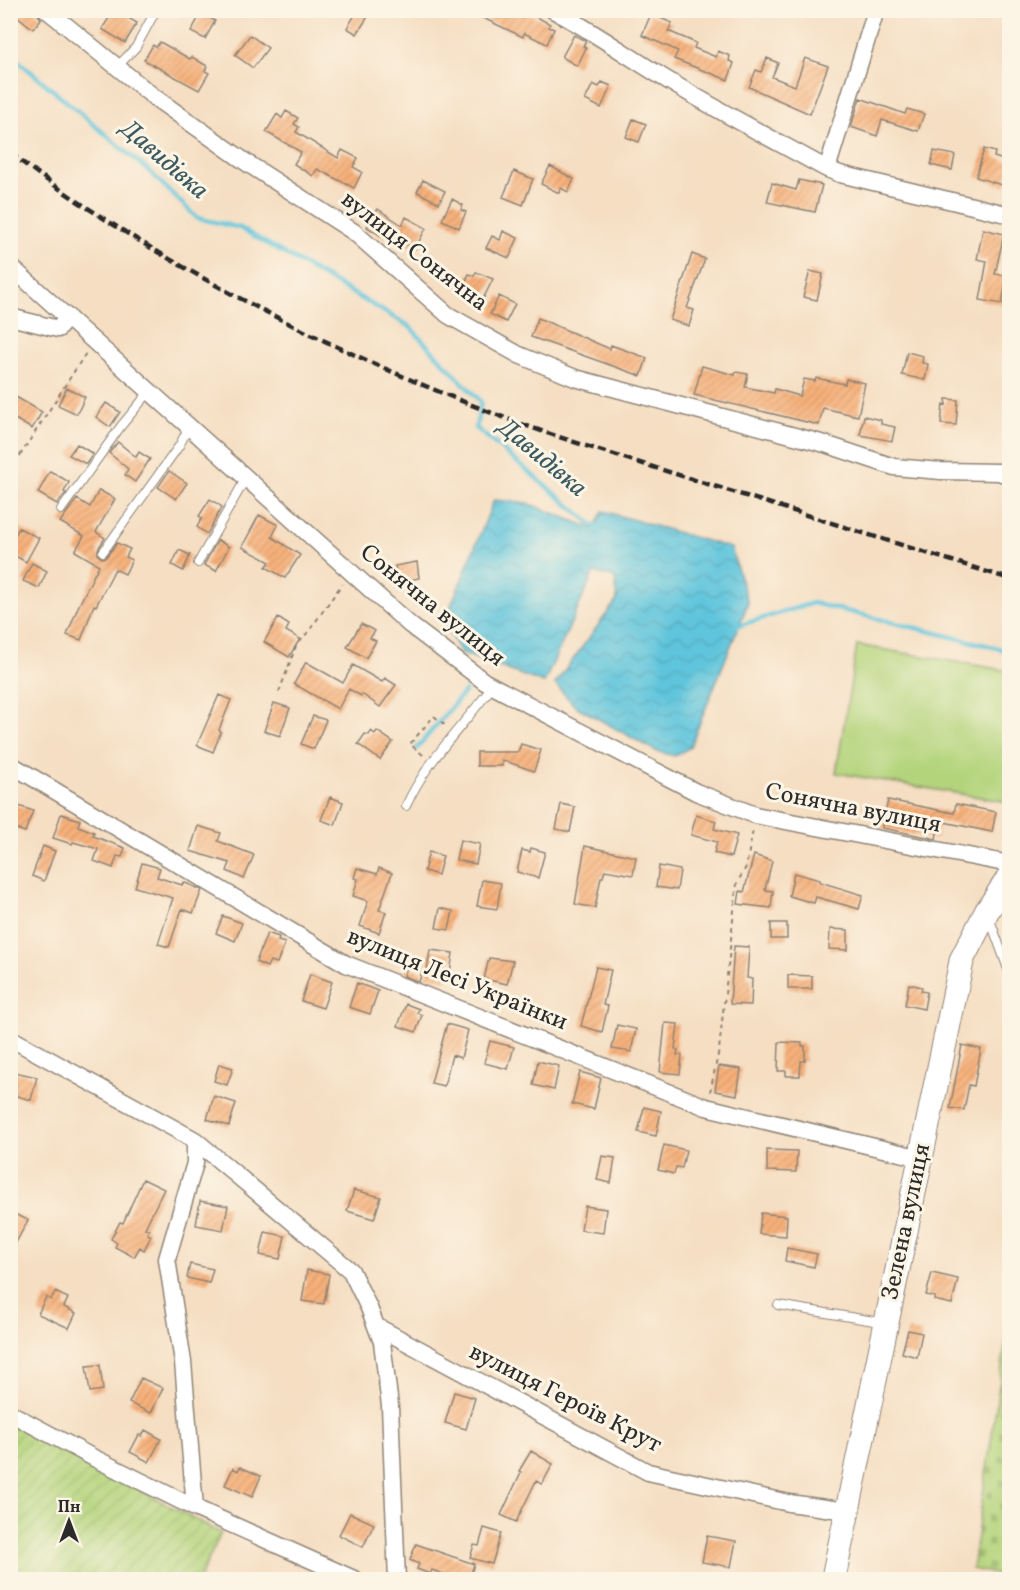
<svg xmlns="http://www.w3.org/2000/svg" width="1020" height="1590" font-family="Vollkorn,serif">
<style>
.cemetery{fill:url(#cemetery-stones);stroke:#708054;stroke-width:1.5}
.garden{fill:url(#garden-furrows);stroke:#708054;stroke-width:1.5}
.pitch{fill:#b4d47c;stroke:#708054;stroke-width:1.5}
.water{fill:url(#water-waves);stroke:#457884;stroke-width:1.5}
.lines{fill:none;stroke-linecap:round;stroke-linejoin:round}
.stream{stroke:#5fc5dc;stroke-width:4.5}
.building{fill:url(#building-hatch)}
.lane-casing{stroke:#908476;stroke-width:10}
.street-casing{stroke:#908476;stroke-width:19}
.secondary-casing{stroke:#908476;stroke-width:26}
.path{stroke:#908476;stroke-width:2;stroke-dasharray:4.5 4.5;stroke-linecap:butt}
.lane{stroke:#fff;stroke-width:8}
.street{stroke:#fff;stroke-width:16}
.secondary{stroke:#fff;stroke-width:24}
.rail{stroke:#2b2b2b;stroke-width:4.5;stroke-dasharray:9 4.5;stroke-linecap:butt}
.labels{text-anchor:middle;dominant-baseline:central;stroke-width:6;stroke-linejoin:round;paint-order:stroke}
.street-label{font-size:24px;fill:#2b2b2b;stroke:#fcf5e5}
.water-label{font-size:26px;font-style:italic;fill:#3b5960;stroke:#fcf5e5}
</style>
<defs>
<pattern id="cemetery-stones" width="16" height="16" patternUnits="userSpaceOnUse" patternTransform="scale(1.5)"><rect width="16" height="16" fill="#b4d47c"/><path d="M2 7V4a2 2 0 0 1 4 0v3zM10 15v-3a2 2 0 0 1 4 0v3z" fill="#9bb66b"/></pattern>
<pattern id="garden-furrows" width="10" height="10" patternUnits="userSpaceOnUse" patternTransform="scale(1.5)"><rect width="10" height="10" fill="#b4d47c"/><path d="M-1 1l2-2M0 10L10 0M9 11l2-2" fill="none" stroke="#9bb66b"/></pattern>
<pattern id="water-waves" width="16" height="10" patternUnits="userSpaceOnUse" patternTransform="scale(1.5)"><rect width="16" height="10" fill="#5fc5dc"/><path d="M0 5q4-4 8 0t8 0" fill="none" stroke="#53a9bd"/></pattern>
<pattern id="building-hatch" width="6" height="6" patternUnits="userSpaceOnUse" patternTransform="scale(1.5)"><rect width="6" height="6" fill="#f7b17a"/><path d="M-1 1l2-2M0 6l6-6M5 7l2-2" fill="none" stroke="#d4986a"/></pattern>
</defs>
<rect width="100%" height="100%" fill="#fcf5e5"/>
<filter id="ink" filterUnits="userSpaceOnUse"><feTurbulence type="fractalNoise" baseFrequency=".0167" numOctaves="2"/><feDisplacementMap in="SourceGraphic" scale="12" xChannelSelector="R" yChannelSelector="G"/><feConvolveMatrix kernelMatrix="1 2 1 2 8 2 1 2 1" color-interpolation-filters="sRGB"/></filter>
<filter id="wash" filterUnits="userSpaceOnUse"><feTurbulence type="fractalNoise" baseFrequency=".008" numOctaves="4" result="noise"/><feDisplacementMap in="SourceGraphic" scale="24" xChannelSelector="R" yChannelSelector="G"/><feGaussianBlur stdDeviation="1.35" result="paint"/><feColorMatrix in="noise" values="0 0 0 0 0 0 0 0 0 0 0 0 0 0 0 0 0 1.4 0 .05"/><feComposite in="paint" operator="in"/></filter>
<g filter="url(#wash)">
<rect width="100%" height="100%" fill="#f5dec2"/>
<path class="cemetery" d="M1009,1319l1,258h-1l-37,-8z"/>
<path class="garden" d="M10,1421l211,112 -22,46h-188z"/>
<path class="pitch" d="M857,645l152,26v131l-173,-29z"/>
<path class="water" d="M494,500l33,3 67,26 9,-18 128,37 17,55 -58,144 -15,9 -19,-5 -81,-45 -20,-22 62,-84 -2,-22 -21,-6 -50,111 -83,-30 -17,-30z"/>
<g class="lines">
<path class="stream" d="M10,54l140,118 47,46 43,10 169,98 72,76 -5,26 124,103
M734,627l79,-24 197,48
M417,748l48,-57"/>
</g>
<g id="blocks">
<path class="building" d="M10,10h25l6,9 -8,10z
M114,10h21l-5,9 7,4 -12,20 -23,-14z
M358,10h14l-15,24 -10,-6z
M466,10h68l-2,5 18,9 -1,3 5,2 -7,15 -23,-11 -1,4z
M201,13l14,8 -10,18 -14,-7z
M651,14l21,9 -4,8 28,12 -2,5 22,9 2,-6 12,5 -1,5 5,2 -6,17 -54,-21 4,-8 -36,-16z
M250,35l18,13 -15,20 -18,-13z
M574,35l12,6 -3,5 3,2 -9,18 -15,-9z
M160,42l30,17 2,-2 15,9 -2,5 4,2 -10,17 -55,-30 9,-15 3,2z
M767,58l11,5 -6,14 23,9 10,-28 23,8 -18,48 -61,-27 7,-17 5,2z
M602,82l9,4 -10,22 -16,-8 8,-16 6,3z
M860,98l45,16 2,-5 17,5 -6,17 -36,-11 -5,16 -26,-9z
M286,111l12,7 -4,6 5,3 -3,5 42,26 4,-8 16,8 -5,9 9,5 -8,16 -37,-19 -4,7 -19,-12 7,-12 -35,-20 11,-18 5,4z
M633,119l13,5 -7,18 -13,-5z
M984,149l11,3 -1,5 16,5v9l-5,15 -29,-9z
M934,151l21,4 -3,15 -21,-5z
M550,166l24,13 -6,13 -7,-4 -2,5 -18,-9z
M514,171l19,8 -10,26 -20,-8z
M423,180l22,11 -6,12 -22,-11z
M799,180l23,5 -7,27 -48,-10 5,-19 24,7z
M452,199l11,6 -2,5 5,2 -7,16 -17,-8z
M378,209l24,16 4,-8 20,11 -11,21 -27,-15 -3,4 -18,-11z
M983,229l21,5 -9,40 12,2 -5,28 -22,-4 7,-39 -10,-2z
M503,231l15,7 -9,20 -23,-10 6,-12 8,4z
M692,254l13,5 -18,49 7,2 -5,16 -19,-6z
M810,271l13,3 -6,26 -14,-3z
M476,272l17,7 -10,20 -21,-10 7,-15 5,2z
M499,296l16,8 -9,18 -16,-8z
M538,318l72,31 1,-4 36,13 -6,18 -110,-39z
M907,352l16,4 -1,7 6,1 -3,16 -23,-5z
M702,366l33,9 1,-3 12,2 -3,13 29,6 1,-4 25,7 4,-17 11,2 1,-3 29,6 1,-5 19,4 -7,33 -35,-8 -4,17 -125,-30z
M67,388l18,9 -8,17 -19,-9z
M16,397l26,15 -10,17 -22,-13v-9z
M946,399l12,1 -2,25 -15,-1 2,-20 3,1z
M106,403l14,9 -10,15 -14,-10z
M864,416l17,4v4l14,3 -3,14 -32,-6z
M118,442l18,15 3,-5 11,7 -15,23 -10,-7 3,-6 -19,-16z
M77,444l16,10 -7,10 -17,-9z
M50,471l19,11 -5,10 2,1 -9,11 -19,-11z
M169,471l18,12 -11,16 -18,-12z
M99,490l16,9 -19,33 9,6 -7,11v6l4,3 4,-1 11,-14 13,6 -4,8 6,3 -7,14 -10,-5 -19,37 -2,-1 -13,35 -14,-5 11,-28 21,-42 -24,-14 9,-15 -24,-14 17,-23 13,8z
M210,499l12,8 -15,27 -10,-7 5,-9 -3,-2z
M259,515l19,10 -6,12 28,18 -15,23 -19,-11 4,-5 -28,-15z
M19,528l20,10 -13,24 -16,-9v-9z
M218,540l11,7 -13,24 -12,-6z
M179,550l11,5 -7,16 -11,-6z
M417,562l2,16 -21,4 -3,-16z
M32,563l15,8 -8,17 -16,-7z
M278,618l11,7 -3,6 14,8 -11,18 -25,-15z
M361,624l14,7 -5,7 6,3 -10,17 -19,-11z
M306,662l37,21 10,-18 29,17 3,-4 11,7 -16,22 -18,-13 -1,2 -12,-7 -11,20 -44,-25z
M219,695l12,5 -12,30 2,2 -8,20 -16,-7z
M274,703l16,5 -10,28 -16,-5z
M313,716l13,4 -12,29 -13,-5z
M371,731l4,3 2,-3 16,11 -13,18 -22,-16 7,-10 4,1z
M521,744l20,6 -7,21 -32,-11v6h-25v-14h41z
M330,797l13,5 -8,23 -14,-5z
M888,800l66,13 2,-9 40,8 -4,20 -53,-11 -3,18 -54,-11z
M13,804l20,7 -8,21 -15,-5v-16z
M561,804l14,3 -5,25 -14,-3z
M61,814l19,6 -2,6 16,6 -1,4 32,12 -3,9 -5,-1 -4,12 -19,-7 4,-12 -25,-7 -1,2 -19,-6z
M696,815l20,6 -2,8 23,6 -6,22 -17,-4 3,-11 -26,-7z
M198,826l23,7 -3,8 36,14 -10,24 -17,-8 3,-8 -40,-12z
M460,840l20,4 -4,20 -20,-4z
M43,846l12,5 -11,30 -12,-5z
M585,846l51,11 -3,18 -28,-5 -2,7h-2l-6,31 -20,-4z
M531,848l14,4 -7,26 -21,-6 5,-22 8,2z
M429,852l14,4 -5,19 -14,-4z
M754,855l18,6 -7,29 8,1 -2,17 -33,-4 2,-13 4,1z
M142,863l18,5 -3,9 25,8 1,-3 19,8 -9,23 -11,-4 -13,38 -11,-3 15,-46 -38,-11z
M659,866l21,4 -3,20 -21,-3z
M357,868l20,6 2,-6 13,5 -13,37 7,2 -7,21 -19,-7 8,-25 -15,-5 5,-17 -4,-1z
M794,873l26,7v2l43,13 -4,14 -43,-12 -2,6 -25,-7z
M482,880l19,3 -4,26 -20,-3z
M440,908l13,3 -4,19 -13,-2z
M223,916l19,7 -7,18 -19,-8z
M771,923h16v16h-16z
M830,929l18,1v20l-19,-1z
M267,933l12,4 -1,4 7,2 -8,20 -7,-2 -3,6 -11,-5z
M734,946l15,1 -2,31 5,1 -1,26 -21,-1z
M430,950l23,3 -4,27 -23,-3z
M489,958l24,3 -6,23 -23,-5z
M407,967l15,5 -3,10 -15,-6z
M596,967l15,3 -8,35 5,1 -6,26 -21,-6z
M310,974l22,8 -9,26 -22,-7z
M788,975l24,1v13h-24z
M357,983l21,8 -8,23 -21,-7z
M909,984l13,3 -1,4 6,1 -3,17 -19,-4z
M406,1004l13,5 -2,4 5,2 -6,17 -18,-6z
M665,1023l13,1 -3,25 3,1 -1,5h5l-2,19 -20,-2z
M447,1024l21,6 -7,28 -9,-3 -8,31 -13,-3z
M617,1025l19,4 -5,23 -19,-3z
M490,1041l24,6 -6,22 -24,-6z
M779,1042l23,1v3h3v15h-4l-1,15h-14v-5h-8z
M962,1045l19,4 -7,37 -5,-1 -5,25 -14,-2z
M538,1061l21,5 -5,24 -21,-5z
M219,1064l14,4 -6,17 -13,-4z
M719,1066l22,3 -4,26 -22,-4z
M10,1071l27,6 -6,23 -21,-6z
M580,1072l21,6 -7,31 -22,-5z
M214,1096l22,7 -7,23 -22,-7z
M644,1107l17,4 -5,25 -18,-4z
M664,1145l22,5 -4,18 -6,-1 -2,7 -16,-4z
M767,1150l30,1 -1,21 -29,-1z
M602,1156l13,2 -4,25 -14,-3z
M143,1179l21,10 -19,39 4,2 -2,3 4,3 -7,14 -4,-3 -6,10 -19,-10 2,-4 -6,-4 9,-17 3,1z
M354,1190l27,7 -7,22 -27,-8z
M200,1201l28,5 -5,24 -27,-5z
M585,1206l21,3 -3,24 -22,-3z
M10,1212l18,8 -18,34z
M761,1213l26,3 -1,20 -27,-2z
M265,1232l20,4 -5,23 -20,-4z
M787,1248l30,6 -3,13 -29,-6z
M190,1264l23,5 -4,14 -22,-5z
M307,1270l22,4 -5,30 -22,-3z
M932,1273l26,6 -6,25 -18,-4 1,-3 -9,-2z
M55,1292l13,6 -4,9 12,6 -7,15 -31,-14 8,-17 5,3z
M908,1330l14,3 -5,24 -15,-4z
M100,1365l3,25 -13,2 -4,-26z
M141,1378l22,10 -12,25 -22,-10z
M454,1392l21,6 -9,31 -21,-6z
M145,1430l16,9 -12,23 -19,-10 9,-17 3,1z
M531,1451l22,13 -11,20 -6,-3 -20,41 -15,-7 20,-43 -2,-1z
M240,1467l21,9 -9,21 -27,-12 8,-17 5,3z
M350,1513l24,11 -11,23 -24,-12z
M484,1528l17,5 -9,31 -22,-6 4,-13 5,1z
M707,1536l29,5 -5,26 -29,-5z
M416,1544l58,20 -5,16h-10l-27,-10 -2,4 -13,-5 2,-5 -9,-4z"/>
</g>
</g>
<g filter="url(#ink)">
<use href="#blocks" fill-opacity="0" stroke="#908476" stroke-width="1.5"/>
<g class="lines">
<g class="lane-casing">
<path id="lane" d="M117,67l19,-20 20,-37
M61,510l60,-84 29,-35
M103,552l76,-106 10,-19
M198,563l48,-85
M406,806c20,-45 57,-80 86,-119
M989,917l19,52 2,10
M778,1305l108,18"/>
</g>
<g class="street-casing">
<path id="street" d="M47,10l107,87 93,66 107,69 94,83 71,40 56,23 250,66 69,23 47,4 58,1 11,4
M553,10c42,22 80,50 121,74 50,30 102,57 153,85l13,5 170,41
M827,169l49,-159
M10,266l400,359 75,57 211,110 59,23 255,49
M10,317l48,12 10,-12
M10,764l336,200 360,143 215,51
M10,1038l185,102v23l-28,96 16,103 12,146
M195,1140l156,131 18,37 13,34 8,64 7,174
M376,1326l272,146 141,31 58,8
M10,1413l84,45 101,50 161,72"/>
</g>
<g class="secondary-casing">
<path id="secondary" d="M833,1580l129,-621 25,-48 23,-35"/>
</g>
<path class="path" d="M10,471l76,-118
M279,692l17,-46 13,-15 33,-47
M423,755l-13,-11 24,-28 12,10
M710,1092l9,-42 18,-167 9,-16 7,-37"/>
<use href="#lane" class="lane"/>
<use href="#street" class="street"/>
<use href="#secondary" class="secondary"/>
<path class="rail" d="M10,153c146,110 313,194 482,260 68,26 139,47 209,69 103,32 206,65 309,97"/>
</g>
</g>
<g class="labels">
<g class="street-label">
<text transform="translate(414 252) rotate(38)">вулиця Сонячна</text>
<text transform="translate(432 606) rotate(39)">Сонячна вулиця</text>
<text transform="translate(853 809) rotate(11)">Сонячна вулиця</text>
<text transform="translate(457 980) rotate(22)">вулиця Лесі Українки</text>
<text transform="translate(907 1222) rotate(-78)">Зелена вулиця</text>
<text transform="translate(565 1399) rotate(27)">вулиця Героїв Крут</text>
</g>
<g class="water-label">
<text transform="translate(164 160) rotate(41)">Давидівка</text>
<text transform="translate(542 458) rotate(40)">Давидівка</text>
</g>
</g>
<rect width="1020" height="1590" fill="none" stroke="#fcf5e5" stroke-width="36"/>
<g transform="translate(69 1521)" stroke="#fcf5e5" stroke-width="4.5" paint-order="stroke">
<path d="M0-4.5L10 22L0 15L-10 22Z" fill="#2b2b2b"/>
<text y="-9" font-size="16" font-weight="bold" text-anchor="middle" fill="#2b2b2b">Пн</text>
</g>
</svg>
